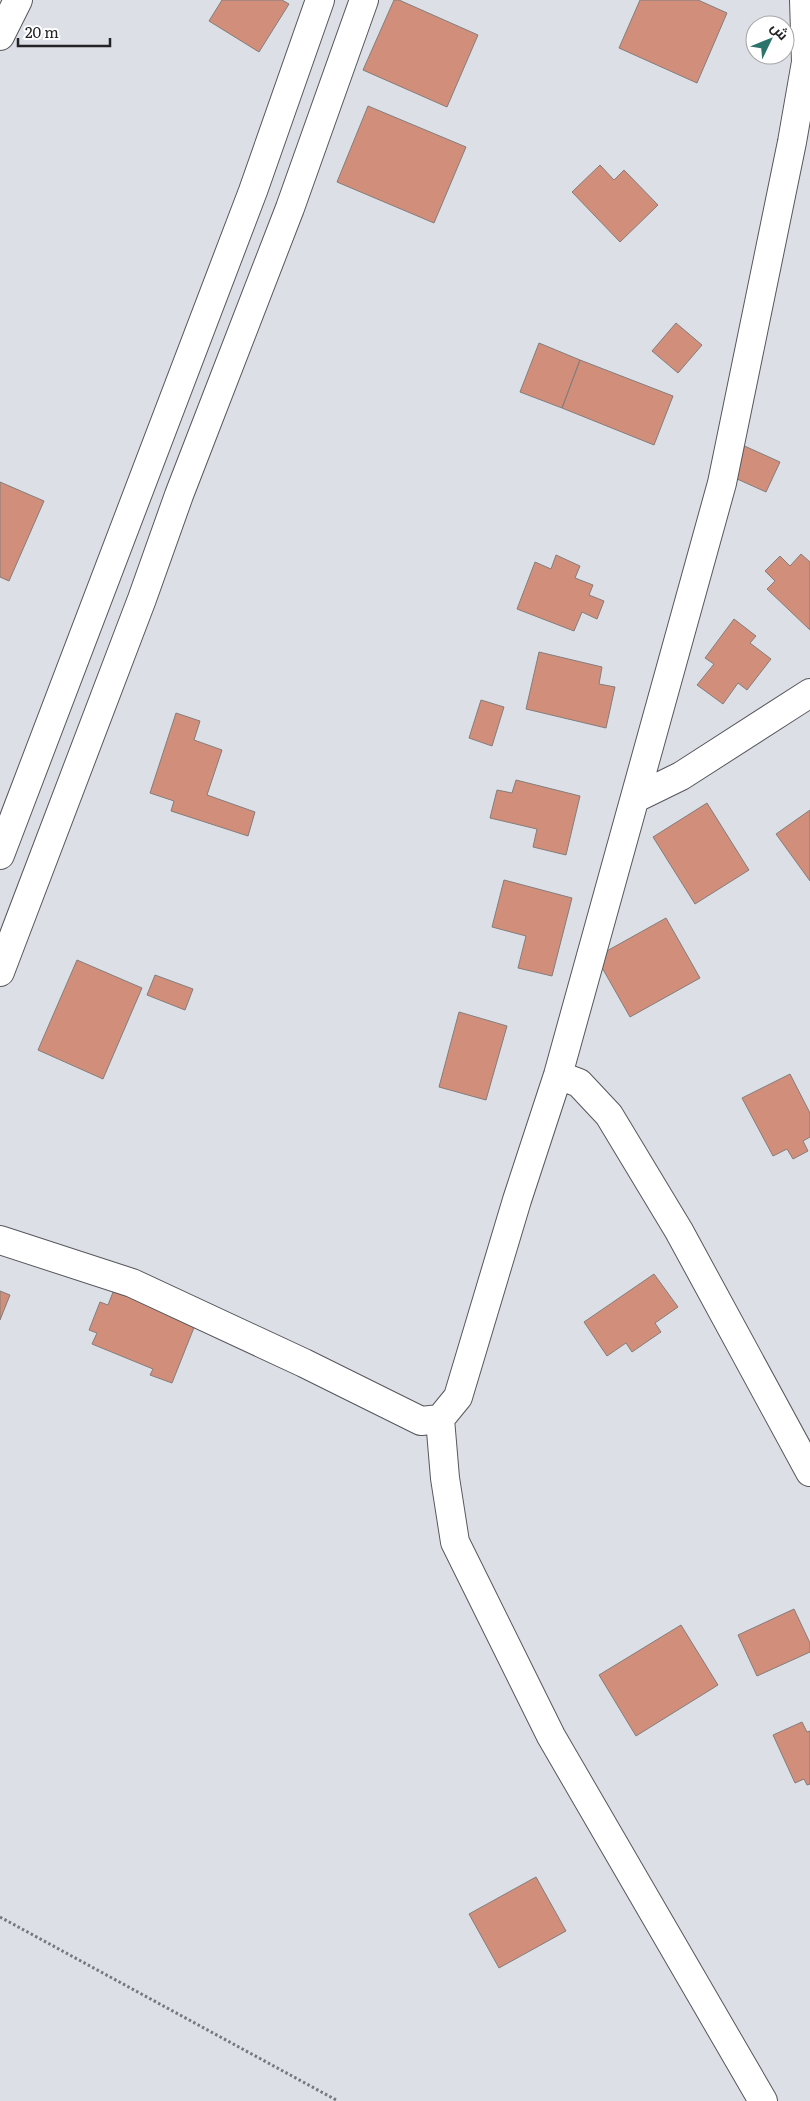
<svg xmlns="http://www.w3.org/2000/svg" width="810" height="2101" font-family="Literata,Cairo,serif">
<style>
.building{fill:#d18e7b;stroke:#847d7b}
.lines{fill:none;stroke-linecap:round;stroke-linejoin:round}
.minor-casing{stroke:#56575d;stroke-width:30}
.major-casing{stroke:#56575d;stroke-width:30}
.path{stroke:#77787d;stroke-width:3;stroke-dasharray:2.5 2.5;stroke-linecap:butt}
.minor{stroke:#fff;stroke-width:28}
.major{stroke:#fff;stroke-width:28}
</style>
<rect width="100%" height="100%" fill="#dddfe6"/>
<path class="building" d="M222,0h60l7,4 -30,48 -50,-31z
M394,0h5l79,35 -31,72 -84,-37z
M640,0h58l29,13 -30,70 -78,-35z
M368,106l98,41 -32,76 -97,-41z
M600,165l14,15 10,-10 34,35 -38,37 -48,-50z
M676,323l26,22 -24,28 -26,-22z
M539,343l41,17 -18,48 -42,-16z
M580,360l93,36 -19,49 -92,-37z
M740,444l40,18 -14,30 -40,-18z
M0,482l44,19 -35,80 -9,-4z
M801,554l9,8v68l-43,-41 8,-8 -10,-10 15,-15 10,10z
M556,555l24,11 -5,12 18,7 -4,10 15,6 -7,18 -15,-7 -8,19 -57,-22 18,-47 16,7z
M734,619l22,17 -6,7 21,16 -24,31 -9,-7 -15,21 -26,-19 17,-21 -9,-6z
M539,652l63,15 -3,17 16,3 -9,41 -80,-19z
M481,700l23,7 -12,39 -23,-8z
M176,713l24,8 -6,19 28,10 -15,45 48,17 -7,24 -77,-25 3,-10 -24,-8z
M516,780l64,16 -14,59 -33,-8 4,-18 -47,-11 7,-28 15,3z
M707,803l42,67 -54,34 -42,-67z
M810,810v71l-34,-47z
M504,880l68,18 -20,78 -34,-8 8,-32 -34,-9z
M666,918l34,60 -70,39 -34,-60z
M77,960l65,28 -39,91 -65,-29z
M155,975l38,14 -8,21 -38,-15z
M459,1012l48,14 -21,74 -47,-13z
M790,1074l20,39v24l-7,4 5,10 -15,8 -6,-10 -14,7 -31,-58z
M654,1274l24,33 -23,16 6,9 -29,20 -6,-9 -19,13 -23,-34z
M115,1287l82,33 -25,63 -22,-8 3,-6 -61,-25 5,-11 -8,-3 11,-28 8,3z
M0,1291l10,4 -10,25z
M794,1609l16,34v9l-53,24 -19,-41z
M681,1625l37,60 -82,51 -37,-61z
M802,1722l5,10 3,-1v53l-3,1 -3,-6 -9,4 -22,-48z
M536,1877l30,54 -67,37 -30,-54z"/>
<g class="lines">
<g class="minor-casing">
<path id="minor" d="M0,36l18,-36
M636,798l45,-22 129,-83
M558,1075l21,8 30,32 70,116 131,241
M0,1240l132,43 172,80 117,58 19,-2 18,-22 59,-197 41,-125 164,-592 70,-341 14,-80 -2,-62
M440,1419l5,59 10,64 96,194 212,365"/>
</g>
<g class="major-casing">
<path id="major" d="M0,855l253,-664 67,-191
M0,972l142,-373 37,-104 111,-287 74,-208"/>
</g>
<path class="path" d="M0,1917l338,184"/>
<use href="#minor" class="minor"/>
<use href="#major" class="major"/>
</g>
<g transform="translate(770 40) rotate(47)"><circle r="24" fill="#ffffff" stroke="#a7a7a8"/>
<path d="M0-4L9 19L0 12L-9 19Z" fill="#2c746b"/>
<text y="-8" font-size="14" font-weight="bold" text-anchor="middle" fill="#232326">ش</text>
</g>
<path d="M18 38v8h92v-8" fill="none" stroke="#232326" stroke-width="2.5"/>
<text x="25" y="38" font-size="15" fill="#232326" stroke="#ffffff" stroke-width="4" paint-order="stroke">20 m</text>
</svg>
